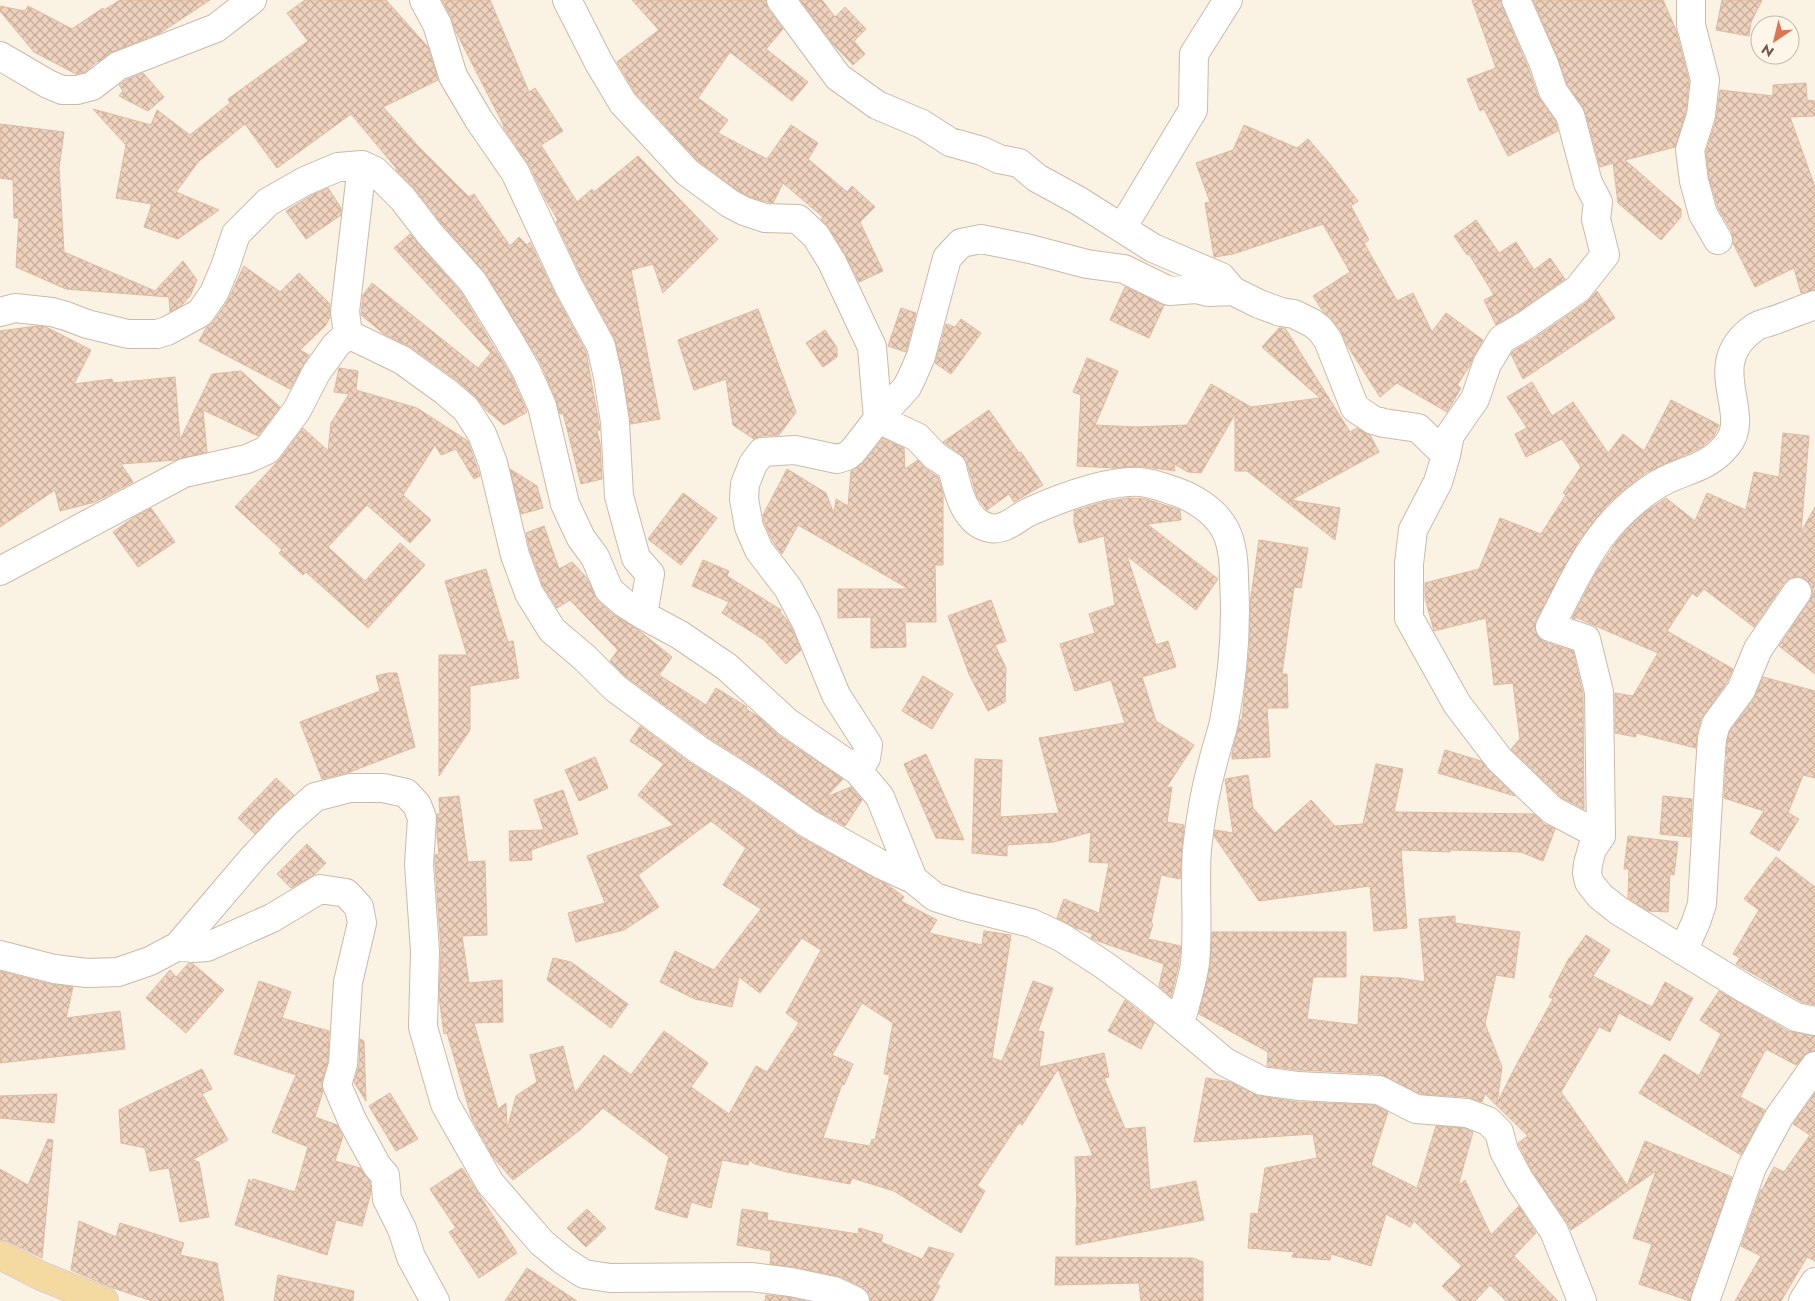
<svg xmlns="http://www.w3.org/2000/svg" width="1815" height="1301" font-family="Jost,sans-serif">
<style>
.building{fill:url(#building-cross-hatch);stroke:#dfba9e;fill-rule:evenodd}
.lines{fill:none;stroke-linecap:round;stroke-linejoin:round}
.street-casing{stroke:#cabaaa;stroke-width:30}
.primary-casing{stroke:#d7d1cd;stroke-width:30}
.street{stroke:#fff;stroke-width:28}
.primary{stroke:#f4d9a0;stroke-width:28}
</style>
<defs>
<pattern id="building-cross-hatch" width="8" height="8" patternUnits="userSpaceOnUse" patternTransform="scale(1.25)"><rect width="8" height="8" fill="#eed2bd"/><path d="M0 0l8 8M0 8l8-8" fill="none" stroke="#c5ad9c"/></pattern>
</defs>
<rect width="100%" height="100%" fill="#faf2e3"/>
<path class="building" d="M120,0h90l-50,33 -48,19 -14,10 -1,-1 -12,11 -9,2 -42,-22 -34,-41v-5l25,5 3,-5 44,23 31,-21 1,2z
M305,0h81l42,47 10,33 -55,27 36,40 50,50 5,-3 36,52 9,-9 8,8 3,-3 24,50 32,60 13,72 1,6 -3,1 3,12 2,36 -21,5 -18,-71 -3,1 -4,-14 -16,-38 -54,-88 -44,-50 -27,-35 -19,-19 1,-1 -46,-55 -74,54 -32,-44 -47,38 -22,30 43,18 -41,29 -34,-12 8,-23 -36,-6 10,-53 -33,-36 58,16 6,-15 33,25 40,-32 -2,-4 80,-58 -21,-28z
M442,0h48l39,92 6,-4 28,43 -22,14 36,57 15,-13 2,3 44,-36 80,83 -55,54 -10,-29 -22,6 29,149 -29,5 -8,-49 -8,-36 -33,-61 -26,-56 2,-2 -12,-20 -17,-35 -26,-38 1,-1 -48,-94 -5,-15z
M632,0h134l2,9 15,20 -17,20 42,33 -16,19 -62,-49 -32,46 30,22 -10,13 49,26 24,-34 27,18 -10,16 39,33 5,-6 23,21 -15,15 23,49 -24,11 -14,-28 -16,-26 -8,-9 2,-2 -40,-34 -10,20 -5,-1 -18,-5 -13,-7 -40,-30 -61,-66 -19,-32 42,-32z
M800,0h22l13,17 10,-10 21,22 -12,12 11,13 -12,11 -20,-21z
M1472,0h29l1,6 27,64 9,26 18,26 2,9 -50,25 -24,-47 -4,2 -13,-32 29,-11z
M1533,0h130l13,30 13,51 -3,31 -11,35 -50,13 56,49v8l-20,23 -43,-37 -5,-40 -13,4 -15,-56 -18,-27 -9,-26z
M1722,0h40l-11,22 -2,14 -33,-6z
M143,73l21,24 -16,14 -29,-15 4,-5 -4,-6 7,-5z
M1806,83l1,17 8,1v15l-25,1 25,70v103l-14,3 -7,-25 -39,19 -22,-44 -1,-11 -14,-24 -9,-30 -3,-27 10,-31 4,-30 53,6v-11z
M0,124l64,8 -5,36 5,84 91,39 28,-30 14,19 -7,16 -9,10 -11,6 -1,-15 -103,-8 -50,-22 3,-49h-5l-1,-38 -13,-2z
M1244,125l53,23 11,-9 21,24 29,38 -7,5 18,34 -5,3 33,58 16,-8 19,39 14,-19 37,27 -9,16 -5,11 -12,18 4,3 -14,24 -50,-29 -17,14 -33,-52 -6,-14 -9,-11 -8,-7 -11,-17 37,-24 -27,-48 -90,30 -19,3 -9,-54 5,-1 -14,-39 37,-13z
M328,188l13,20v7l-35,24 -20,-28 26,-16z
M1476,220l23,33 17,-11 18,28 16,-12 15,21 -50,35 -19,11 -12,-25 10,-5 -25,-41 -2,1 -13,-19z
M410,234l50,57 52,86 15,35 -23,13 -18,-15 -10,-13 -22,-19 -43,-31 -27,-13 -23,-19 2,-20 9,-12 106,85 13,-15 -97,-105z
M244,266l36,26 19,-19 31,31v13l-4,8 -26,25 9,5 -19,34 -91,-48 7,-13 7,-6 14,-20z
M1125,287l39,18 -15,33 -39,-18z
M1597,291l18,27 -92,61 -12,-25 2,-3 19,-11 55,-38z
M901,308l15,5 -10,39 -18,-6z
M758,309l38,103 -17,23 -18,1 -7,3 -21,-14 -7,-46 -32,11 -16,-50z
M961,319l20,14 -30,41 -16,-11 11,-39 9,3z
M37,326l9,1 45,23 -17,34 38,-5 1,4 62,-6 5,63 32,-66 29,-3 39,36 -22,29 -55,-26 4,42 -31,8 -55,4 12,18 -38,20 -35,9 -5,-21 -55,37v-196z
M1279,328h6l65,104 7,-4 13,7 9,17 -88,48 49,8 -5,32 -88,-69h-12v-57l-34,59 -13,-1 -14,-8 1,7 -35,-5 -26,2 -37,-2 4,-71 -8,-3 14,-34 31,13 -23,54 41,2 51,-2 24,-41 40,23 69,-9 -58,-51z
M825,330l12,18v9l-14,10 -17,-24z
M339,368l19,3 -2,19 61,18 51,33 12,35 -6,3 -18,-30 -15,6 -6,-10 -32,50 28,25 -21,23 -43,-38 -39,42 37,34 35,-38 25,22 -57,63 -62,-56 -3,3 -24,-22 3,-3 -47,-43 45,-48 23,-31 25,23 3,-28 18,-29 -15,-2z
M1532,382l20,34 21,-14 35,51 15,-19 21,17 27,-51 48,25 -5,11 -12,11 -55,25 -21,16 -19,17 -28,35 -43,80 -1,9 3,8 7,5 28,9 10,43 1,115 -23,-12 -50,-48 9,-10 -7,-56 -19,2 -8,-67 -52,13 -9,-33v-15l54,-14 21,-51 41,16 25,-39 -3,-2 18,-26 -19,-28 -36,18 -11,-23 12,-6 -20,-31z
M989,410l30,43 2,-1 22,33 -29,17 -5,-8 -22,16 -10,-13 -10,-34 -7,-9 -17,-12z
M1783,433l26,3 -8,96 14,-25v167l-36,-28 31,-46 3,-7 -2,-7 -6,-7 -7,-3 -8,2 -6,5 -30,44 -50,-38 -7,8 -5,-4 -25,38 66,38 -6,13 -26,37 -4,15 -1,14 -60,-15v4l-21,-4v-40l18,3 25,-43 -83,-36v2l-3,-1 23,-44 22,-33 13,-15 15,-14 21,-14 29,23 12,-28 39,17 8,-38 25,5z
M883,438l21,10 1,21 13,-9 8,9 12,8 5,17v71h-8l1,57h-31l1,25 -35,1v-31l-33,1v-29h71l-111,-64 -16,29 -9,-12 -9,-20 -1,-7 24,-46 39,24 8,21 2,-15 12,7 3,-35 12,-8z
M510,469l27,17 6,22 -22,6z
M683,493l34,25 -36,47 -33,-26z
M1128,498l18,1 34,11 1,10 -34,4 71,55 -22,31 -69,-54 29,89 12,-4 8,26 -34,10 14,44 38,24 -28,43 6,-1 -5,35 17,3 -4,54 -19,-4 -10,48 2,1 -5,15 33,7 -3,22 -7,29 -12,-11 5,-22 -69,-24 -4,-2 2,-4 -17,-6 -19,-10 7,-19 35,14 10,-50 -20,-1 2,-30 -37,10 -47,3v11l-35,-3 3,-94 27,1 -2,57 59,-4 -20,-75 86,-15 -14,-43 -36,11 -15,-47 35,-11 -6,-19 26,-9 -11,-69 -25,7 -5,-20v-12l29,-9z
M151,508l24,34 -37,25 -25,-35 20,-14z
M544,526l15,43 13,-7 14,15 13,25 15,13 23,14 35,28 -13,18 47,30 10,-17 31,19 -1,2 13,8 19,18 65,44 -17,18 25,-10 11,13 -17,26 -28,-15 -60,-43 -49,-31 -83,-61 -15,-15 8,-11 -48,-50 -13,8 -14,-22 -13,-36 -4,-17z
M1259,540l49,8 -7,40 -7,-1 -12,87h5l1,34h-21l3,49 -38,2v-6l8,-33 2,-1 7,-67 1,-48z
M703,560l26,11 -2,5 54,34 -1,2 7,8 5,9 9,21 -15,14 -22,-24 -42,-27 7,-11 -37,-16z
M486,569l22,73 5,-1 6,37 -49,8v44l-31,46v-121h28l-22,-74z
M991,600l15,41 -11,4 11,23 -1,34 -17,9 -19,-37 -21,-58z
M388,673h9l18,74 -65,25 -28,7 -22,-57 80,-31 -4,-15z
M923,676l30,18 -21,35 -30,-18z
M1763,677l52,14v87l-12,-3 -15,38 11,6 -20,32 -29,-18 14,-22 -40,-13 2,-35 2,-7h-2l1,-15 3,-10 24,-32z
M640,726l50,37 49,31 61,43 88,48 16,12 -3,4 36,19 -8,13 53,12 2,-14 27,4 -19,123 10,3 31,-80 20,7 -15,43 6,1 -5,35 65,-14 5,24 -5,1 21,51 20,-2 5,63 46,-9 8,39 -128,25v-38h1l-2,-50 18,-1 -35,-87 -36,56 -3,-2 -42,63 8,5 -24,42 -67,-42 -42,-13 -2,6 -63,-12 -32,-8 -6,-4 -1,5 -26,-5 -11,48 -20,-6 -4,16 -32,-9 14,-52 -66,-49 -23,22 -67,50 -20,-23 -21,-38 -25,-86 -3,1 -5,-38 2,-46 -6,-86v-9l4,-1 -2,-18v-22h3l-1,-16 20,-2 9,66 17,-1 2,74 -25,1 7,47 33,-3 1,42 -29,1 24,86 8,-6 1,26 9,-33 21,-14 -7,-27 33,-9 12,47 29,-38 27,20 33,-44 44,32 -17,24 38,27 27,-48 11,6 32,-49 -13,-10 35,-63 -19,-12 -42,55 -21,-16 -7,30 -37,-8 -35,-17 15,-31 39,19 47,-61 -38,-24 23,-37 -35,-27 -73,54 21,32 -35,23 -48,12 -8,-29 37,-10 -18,-47 87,-31 -36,-30 26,-31 -34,-23zM862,1003l31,20 -9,51 6,1 -15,65 -3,-1 -2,7 -47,-8 19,-54 2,1 9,-21 -21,-9z
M1445,750l36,11 34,35 -77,-23z
M926,754l38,86 -28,-2 -32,-74z
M595,757l13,31 -29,13 -14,-31z
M1376,764l27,5 -9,43 140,2 10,10 11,5 -12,32 -22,-9 -71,-2v2l-49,-2 6,78 -33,3 -4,-45 -111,15 -45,-65 1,-6 18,3 -8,-54 23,-4 5,33 22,25 36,-33 24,26 28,-2z
M276,778l18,17 -39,39 -17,-16z
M563,790l15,44 -47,16 1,10 -22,1 -1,-30 35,-1 -10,-30z
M1663,796l29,3 -2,38 -30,-3z
M1628,836l50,6 -4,33 -4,-1 -2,38 -20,-1 -20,-13 1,-29h-5z
M307,844l19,19 -12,12 -23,13 -14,-14z
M1776,857l39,30v118l-13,-3 -66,-38 4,-6 -7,-4 26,-44 -15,-11z
M1455,916v7l65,9 -6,46 -18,-3 -11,49 17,43 -5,36 22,-43 34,-61 -4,-2 20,-39h1l16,-23 24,15 -17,26 59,31 13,-25 28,16 -23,43 -51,-28 -9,19 -11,-5 -38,65 66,93 18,-44 87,36 -42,124 -51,-17 13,-40 -19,-6 23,-67 -85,59 -4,-8 -35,-51 -14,-28 10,-7 -43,-42 -3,8 -14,-5 -48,-3 -40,-20 -81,-4 -32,-4 1,-14 -69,-38 11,-48 2,-34h134v45h-33l-6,42 51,6 3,-49 39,2 25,4 -6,-63z
M553,958l18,4 57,42 -17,24 -64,-48z
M189,963l4,1 31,26 -38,43 -40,-35 24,-28 6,7z
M0,971l50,13 23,3 -7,31 54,-7 5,38 -125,14z
M259,981l32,11 -9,26 47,13 -1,30 -6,20 1,10 -8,26 22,8 6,11 -8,25 25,7 10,13 1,11 -9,34 -26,-6 -9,35 -92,-30 14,-46 2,3 2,-3 42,13 13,-45 -36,-15 24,-57 -62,-21z
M1719,991l69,40 27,5v15l-7,1 -12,13 -30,-16 -26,48 25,13 -24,45 -102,-62 25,-39 35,22 22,-42 -21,-14z
M1125,1000l29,23 -13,26 -33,-18z
M360,1039l4,2 2,60 -12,-19 5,-17z
M202,1069l10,20 -10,5 26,46 -36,20 7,2 10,55 -29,5 -11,-54 -19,3 -5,-23 -24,-5 -2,-33z
M1206,1078l25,4 29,14 37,6 78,3 13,7 -17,53 46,23 19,-62 28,2 9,4 -15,54 7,-6 26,55 28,-29 17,27 -22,23 44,45h-52l-16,-16 -15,16h-17l-16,-15 20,-20 -48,-45 -4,6 -24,-13 -15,52 -40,-12 -1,6 -38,-3 2,-5 -46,-4 3,-35 7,1 7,-46 52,-10 -4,-24 -119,8z
M390,1093l28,46 -22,12 -27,-45z
M1815,1093v168l-8,-4 -26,44h-46l26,-45 -20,-10 20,-57 1,1 12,-23 10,5 26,-37 -17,-11z
M57,1094l-3,29 -54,-5v-22z
M48,1139l5,1 -11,118 -35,-17 -7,-1v-71l28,16z
M462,1168l55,85 -38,25 -30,-46 7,-4 -26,-39z
M587,1209l19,19 -20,19 -19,-19z
M742,1209l26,4 -1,7 91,14 1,-6 24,7 -2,7 41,17 7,-12 25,7 -17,30 3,2 -8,15h-62l-2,-8 -6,-6 -21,-10 -47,-10 -24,-3 1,-13 -34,-6z
M79,1221l37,16 4,-14 64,20 -4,12 37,8 7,38h-72l-39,-13 -42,-18z
M1056,1257l137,1 10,4v39h-62l-2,-18 -84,2z
M527,1268l50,33h-72z
M278,1275l76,16 -1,10h-79z
M766,1295l22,2 18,4h-41z"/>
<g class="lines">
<g class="street-casing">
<path id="street" d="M424,0l13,24 16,52 26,44 36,52 53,113 33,61 7,31 7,45 4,74 17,62 14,16 -7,41 37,20 47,32 60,55 71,49 22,26 33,82 22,18 28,9 68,17 30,14 43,28 42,31 79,66 37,19 36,5 81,4 37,19 51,4 21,8 11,11 5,19 15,28 35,52 28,70
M567,0l32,63 24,40 64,69 42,31 15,8 21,7 33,1 18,17 16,26 40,85 6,72 39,18 18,19 17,11c5,21 12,56 38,61 16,3 27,-11 41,-17 30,-13 77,-31 109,-29 13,1 25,6 37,10 17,6 36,18 46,34 10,15 11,37 11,53 3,48 -1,96 -10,143 -3,13 -8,27 -11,40 -8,28 -13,59 -16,87 -3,38 2,76 -2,114 -3,21 -10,41 -15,61
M781,0l57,77 39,28 45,19 28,18 32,9 17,8 20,4 18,15 42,23 74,47 68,29 12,14 26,13 22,8 13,2 18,9 8,6 8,11 27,68 18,12 11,3 34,5 28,27 4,-20 25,-36 12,-35 15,-25 21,-12 55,-38 27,-34 -9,-36 2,-17 -10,-19 -18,-68 -17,-24 -9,-27 -28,-64
M1691,0v25l14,55 -4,35 -11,35 4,31 9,33 15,26
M0,56l48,28 14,6h15l15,-4 26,-20 98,-38 36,-28
M1122,228l71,-118 1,-56 34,-54
M0,312l15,-4 37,4 14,4 21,8 41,10h29l10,-3 33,-18 14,-20 11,-26 11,-33 32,-32 37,-21 33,-14 24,-2 13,6 28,28 27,35 43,48 34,55 19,33 16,36 23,98 16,34 14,19 14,33 15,13 19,12
M348,334l-3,-22 17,-147
M1446,455l-8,27 -25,48 -4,34v54l48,86 42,55 53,51 49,26 -9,13 -4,15 -1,9 2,9 11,14 19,15 125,77 52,29 19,4
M0,571l184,-98 63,-14 20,-9 30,-40 19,-37 20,-28 12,-11 54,26 43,31 21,18 16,25 11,29 22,92 14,38 23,37 33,28 30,30 84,62 49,31 61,43 73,41 31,14
M858,771l8,-13 2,-13 -32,-50 -30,-73 -18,-34 -29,-38 -10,-23 -5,-28 1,-15 8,-20 9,-12 33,-2 42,9 10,-3 6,-5 25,-32 29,-32 5,-10 9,-21 26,-98 14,-15 20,-4 49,10 57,15 37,5 45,22 27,-2 12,3 25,-1
M1601,836l-2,-144 -13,-53 -36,-12c30,-58 48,-104 105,-141 26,-17 51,-15 72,-41 27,-32 -26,-80 27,-117 5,-4 12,-5 18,-7 14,-5 29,-11 43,-16
M178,946l15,2 14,-1 65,-29 48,-29 26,4 13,14 3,16 -14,59 -5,82 -6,21 15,35 25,46 8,9 2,24 15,30 9,28 24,44
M1683,951l13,-29 6,-18 7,-121 3,-45 4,-14 25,-34 17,-41 39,-57
M0,955l54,14 33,4 31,-1 32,-11 28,-15 75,-88 34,-36 28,-25 35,-9h33l23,5 11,12 5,13 -3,46 6,87 -2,76 22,77 45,79 52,60 22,18 20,13 26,4 141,-1 40,5 43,9 21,10
M1705,1301l47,-134 27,-50 36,-51
M1803,1301l12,-19"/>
</g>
<g class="primary-casing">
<path id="primary" d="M0,1255l41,21 63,25"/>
</g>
<use href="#street" class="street"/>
<use href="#primary" class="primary"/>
</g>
<g transform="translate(1775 40) rotate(215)"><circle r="24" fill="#fef6e9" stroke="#c5b8aa"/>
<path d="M0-4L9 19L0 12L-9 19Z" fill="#dc7651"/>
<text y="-8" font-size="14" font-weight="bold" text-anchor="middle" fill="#705a4b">N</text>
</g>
</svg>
